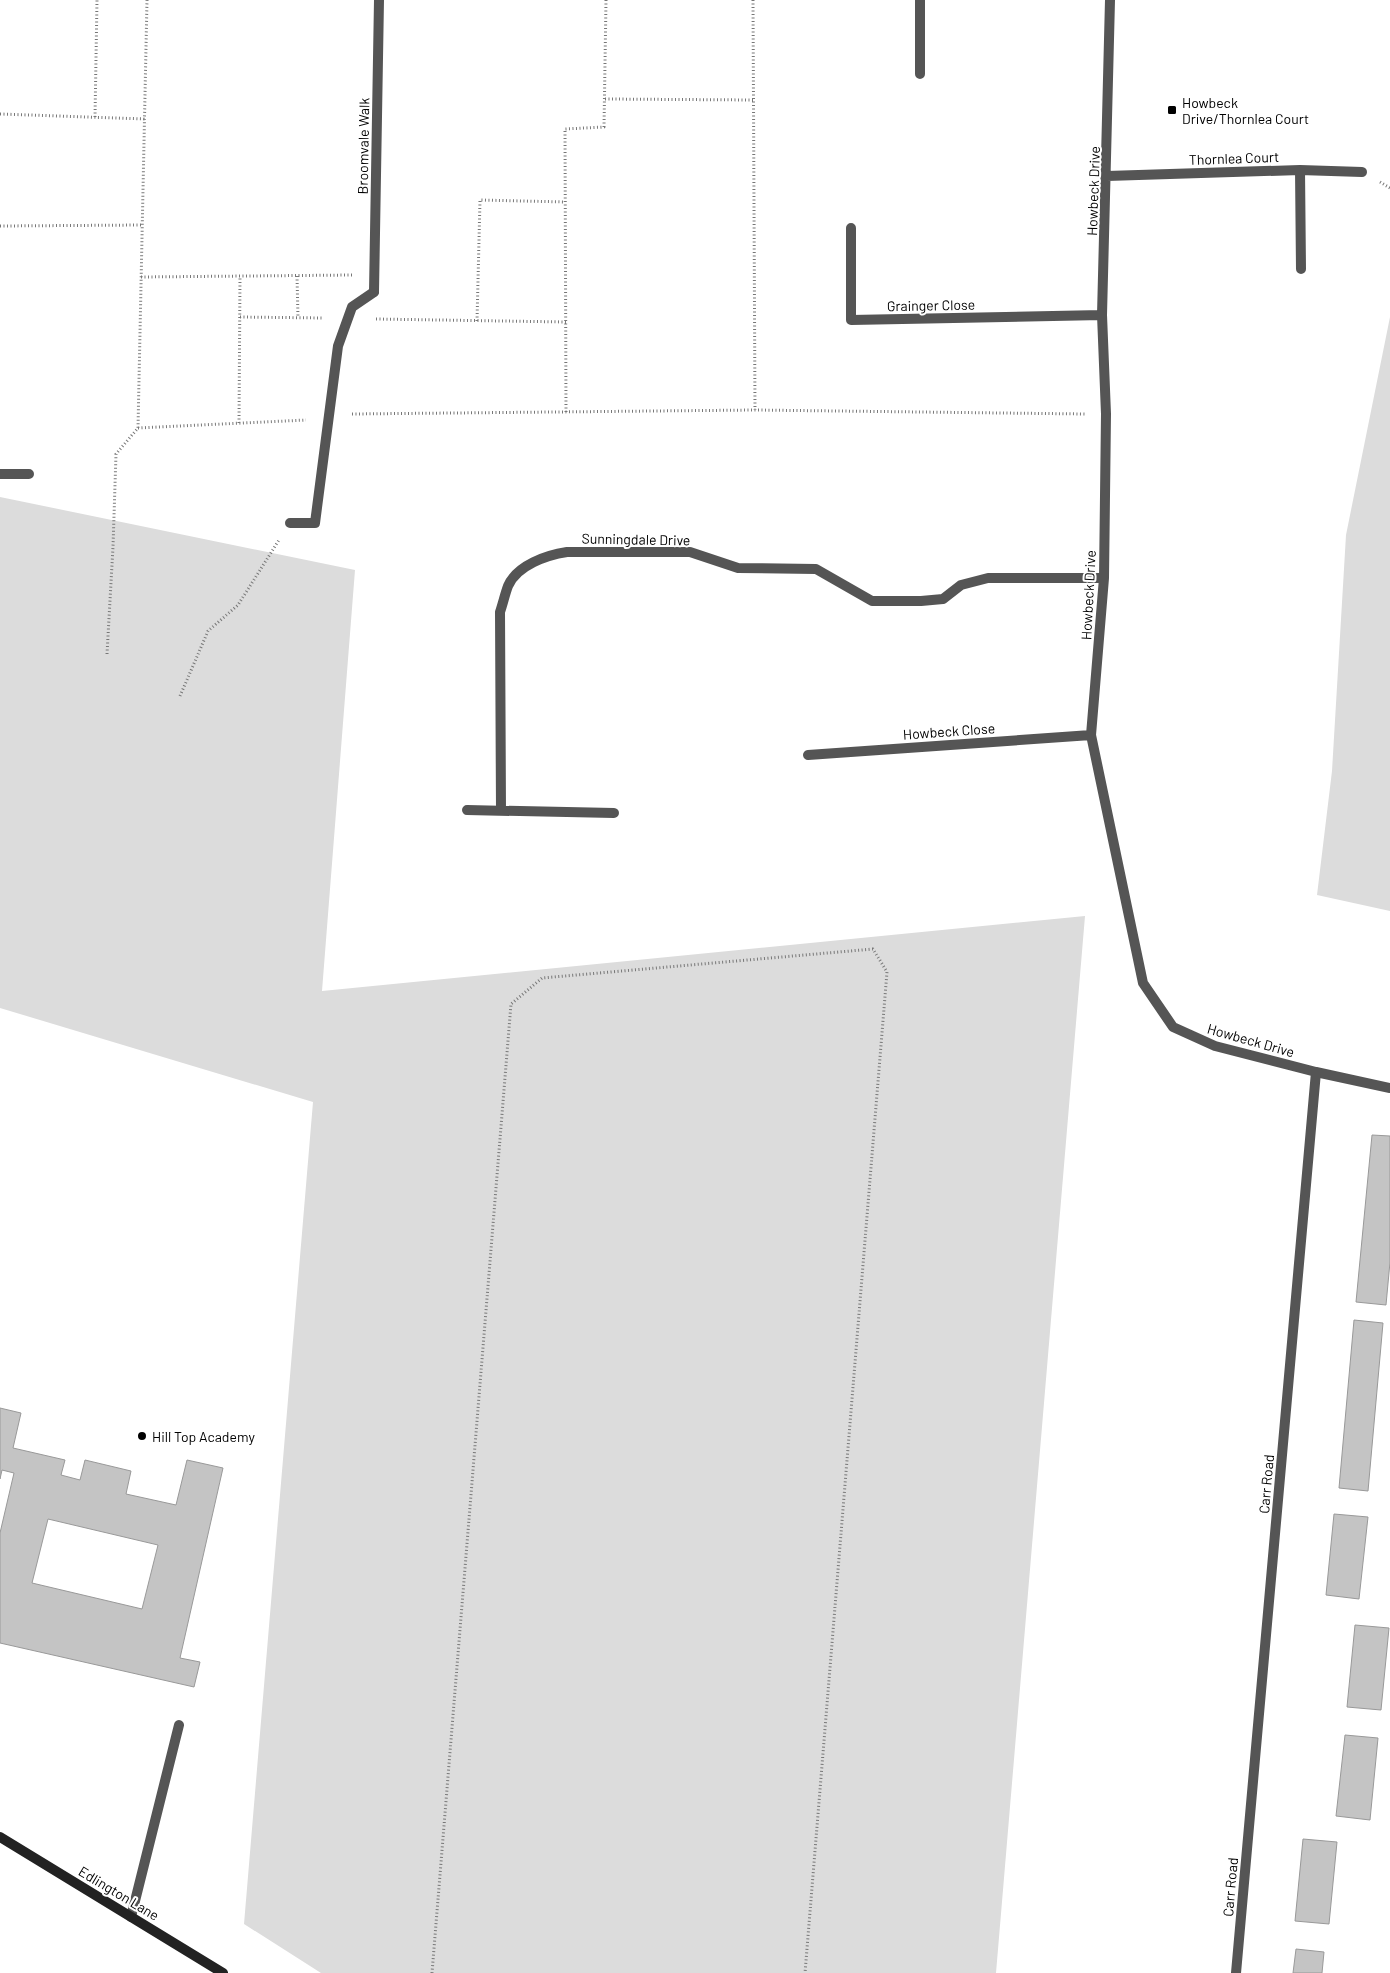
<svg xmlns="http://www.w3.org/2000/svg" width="1390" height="1973" font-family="Barlow,sans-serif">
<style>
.green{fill:#dcdcdc}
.building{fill:#c4c4c4;stroke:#999;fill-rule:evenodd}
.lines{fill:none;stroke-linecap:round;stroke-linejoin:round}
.path{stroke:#777;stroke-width:3;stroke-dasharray:1 2.5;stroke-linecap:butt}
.lane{stroke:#555;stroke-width:10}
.street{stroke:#555;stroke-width:10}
.secondary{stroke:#222;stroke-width:10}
.poi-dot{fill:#000;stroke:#fff;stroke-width:2}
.labels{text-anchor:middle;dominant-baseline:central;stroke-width:4;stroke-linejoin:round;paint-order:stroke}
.poi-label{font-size:14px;fill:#000;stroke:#fff;text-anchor:start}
.street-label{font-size:14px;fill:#000;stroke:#fff}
</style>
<rect width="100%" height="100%" fill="#fff"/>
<path class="green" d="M1390,317v594l-73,-16 15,-124 14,-236z
M0,497l355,73 -33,421 763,-75 -89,1057h-675l-77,-49 69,-822 -313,-94z"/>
<path class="building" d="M1372,1135l18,1v126l-4,43 -30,-3z
M1354,1320l29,3 -15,168 -29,-3z
M0,1408l21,5 -8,35 52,12 -4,15 19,5 5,-20 46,11 -5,23 50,11 11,-45 36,8 -43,190 20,4 -6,25 -194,-44v-110l14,-60 -12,-3 -2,9zM48,1519l110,26 -16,64 -110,-26z
M1334,1514l34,3 -9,82 -33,-4z
M1355,1625l34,3 -8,82 -34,-3z
M1345,1735l33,3 -8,82 -34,-4z
M1303,1839l34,3 -8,82 -34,-3z
M1296,1949l28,3 -2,21h-29z"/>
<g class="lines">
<path class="path" d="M753,0l2,410
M605,99l149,1
M0,114l145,5
M95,117l2,-117
M1380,182l10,6
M0,226l142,-1
M297,276l1,42
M141,277l212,-2
M240,317l84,1
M376,319l190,3
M477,321l3,-121 85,2
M566,412l-1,-283 39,-2 2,-127
M352,414l403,-4 330,4
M239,423l1,-146
M138,428l168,-8
M107,654l6,-107 3,-93 22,-26 9,-428
M180,696l28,-65 30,-26 41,-65
M432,1973l79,-969 31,-26 331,-29 14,23 -82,1001"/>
<path class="lane" d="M0,474h29
M290,523h25l23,-177 14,-39 22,-15
M131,1917l48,-192"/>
<path class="street" d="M1110,0l-8,315 4,99 -2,164 -13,157 52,248 30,44 42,19 101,26
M920,74v-74
M1300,170l1,99
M1107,176l193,-6 62,2
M851,228v92l251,-5
M374,292l5,-292
M808,755l283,-20
M467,810l147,3
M501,811l-1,-199c3,-9 5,-18 8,-26 9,-21 39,-31 59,-34h123l48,16 78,1 56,32h49l22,-2 18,-14 27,-7h116
M1236,1973l80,-901 74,16"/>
<path class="secondary" d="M0,1837l223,136"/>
</g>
<g class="poi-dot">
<rect x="1167" y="105" width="10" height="10" rx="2.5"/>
<circle cx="142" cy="1436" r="5"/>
</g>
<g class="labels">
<g class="poi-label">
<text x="1182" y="102">Howbeck<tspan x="1182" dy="16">Drive/Thornlea Court</tspan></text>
<text x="152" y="1436">Hill Top Academy</text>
</g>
<g class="street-label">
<text transform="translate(363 146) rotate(-89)">Broomvale Walk</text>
<text transform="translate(1234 158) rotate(-2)">Thornlea Court</text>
<text transform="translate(1093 191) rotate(-88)">Howbeck Drive</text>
<text transform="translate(931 305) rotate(-1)">Grainger Close</text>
<text transform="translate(636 539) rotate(1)">Sunningdale Drive</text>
<text transform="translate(1088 595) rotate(-87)">Howbeck Drive</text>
<text transform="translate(949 731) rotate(-4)">Howbeck Close</text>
<text transform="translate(1251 1040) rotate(16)">Howbeck Drive</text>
<text transform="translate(1266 1484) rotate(-85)">Carr Road</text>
<text transform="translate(1230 1887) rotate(-85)">Carr Road</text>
<text transform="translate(119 1893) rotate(31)">Edlington Lane</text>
</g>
</g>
</svg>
